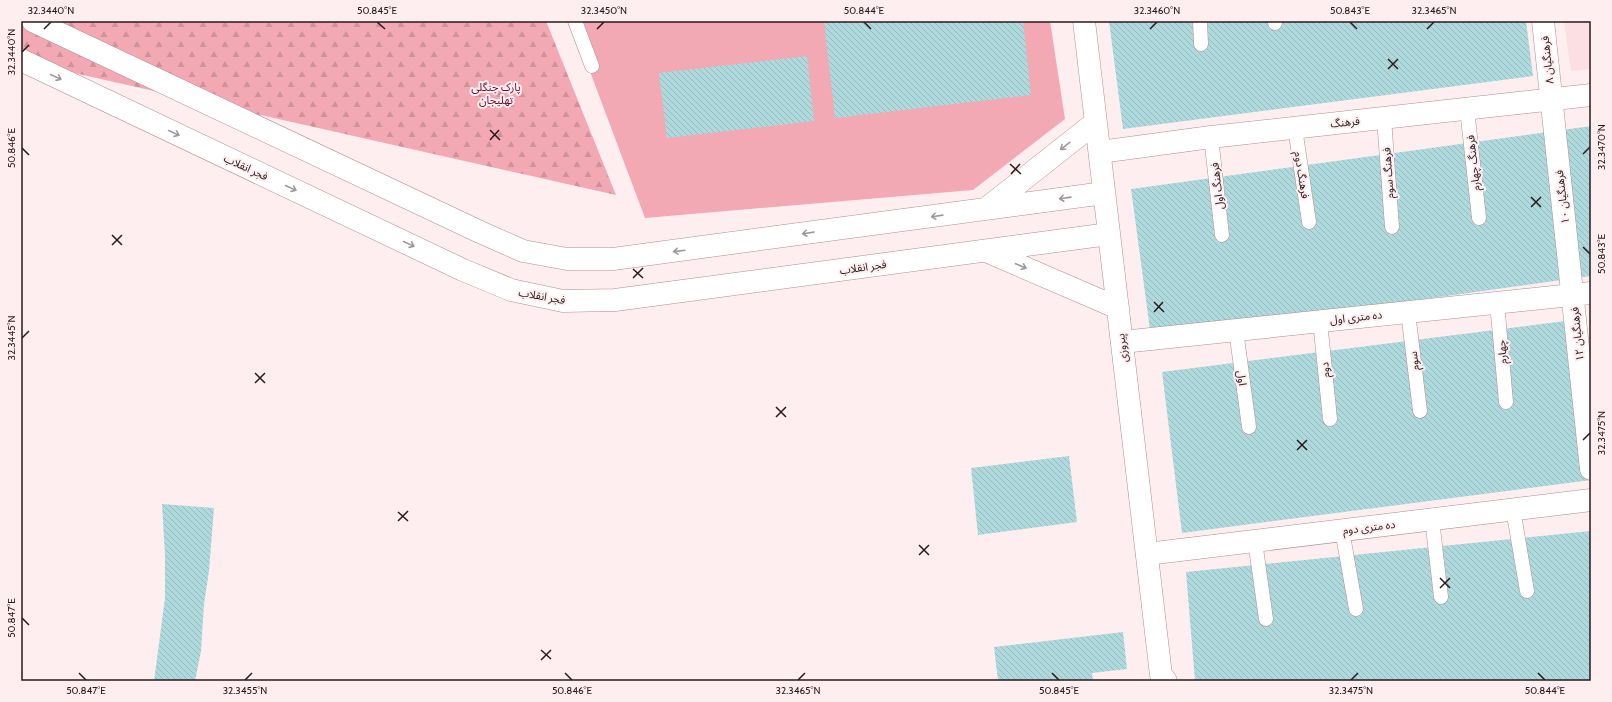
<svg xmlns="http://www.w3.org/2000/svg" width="1612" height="702" font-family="Cabin,'Noto Sans Arabic',sans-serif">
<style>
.built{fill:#fcdfe2}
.grass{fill:#f2a9b4}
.forest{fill:url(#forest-firs)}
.building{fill:url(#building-back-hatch)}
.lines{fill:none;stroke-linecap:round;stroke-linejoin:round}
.service-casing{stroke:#b08c91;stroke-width:15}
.minor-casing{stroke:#b08c91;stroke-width:23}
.tertiary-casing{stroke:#b08c91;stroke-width:23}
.service{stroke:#fff;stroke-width:14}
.minor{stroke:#fff;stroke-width:22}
.tertiary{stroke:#fff;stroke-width:22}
.oneway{stroke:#9e9899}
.ticks{fill:none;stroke:#281a1c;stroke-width:1.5}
.labels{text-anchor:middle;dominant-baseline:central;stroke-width:4;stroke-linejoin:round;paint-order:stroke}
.street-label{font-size:11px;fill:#281a1c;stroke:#feeef0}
.park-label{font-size:11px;fill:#6e0a2b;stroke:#feeef0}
.neatline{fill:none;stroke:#281a1c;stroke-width:1.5}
.ticks-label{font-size:10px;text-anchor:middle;fill:#281a1c}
</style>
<defs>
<pattern id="forest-firs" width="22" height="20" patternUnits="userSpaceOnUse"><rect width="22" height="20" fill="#f2a9b4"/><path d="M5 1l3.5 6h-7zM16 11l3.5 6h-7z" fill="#d0919a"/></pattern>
<pattern id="building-back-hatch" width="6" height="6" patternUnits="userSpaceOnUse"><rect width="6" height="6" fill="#afdadd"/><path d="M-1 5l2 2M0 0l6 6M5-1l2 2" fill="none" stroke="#97babd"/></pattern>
</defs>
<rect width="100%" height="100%" fill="#feeef0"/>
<path class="built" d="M1564,21h27v48l-20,2z"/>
<path class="grass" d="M571,21h479l15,98 -92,71 -328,28z"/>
<path class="forest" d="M21,21h525l70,174 -595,-134z"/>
<path class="building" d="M824,21h199l8,74 -196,23z
M1109,21h417l7,55 -410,53z
M807,56l7,65 -147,17 -8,-65z
M1591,126v150l-440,61 -20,-148z
M1573,320l18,160 -409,53 -20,-161z
M1069,456l8,66 -99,13 -7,-67z
M162,504l52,4 -5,63 -5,33 -3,47 -6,30h-41l11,-83v-43z
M1591,531v150h-396l-9,-109z
M1123,632l4,37 -35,4 1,8h-95l-4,-34z"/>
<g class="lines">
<g class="service-casing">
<path id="service" d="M575,21l17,45
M1200,21l1,23
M1275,21v2
M1467,109l12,109
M1384,118l8,109
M1295,128l14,94
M1211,137l11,98
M1497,303l9,99
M1408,312l12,99
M1320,321l10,98
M1236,330l13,97
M1513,509l14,82
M1432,519l9,78
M1342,530l14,79
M1255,541l11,78"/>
</g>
<g class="minor-casing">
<path id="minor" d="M1543,21l48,448
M1100,152l111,-15 380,-42
M1122,342l469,-49
M1147,554l444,-54"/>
</g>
<g class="tertiary-casing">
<path id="tertiary" d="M33,21l447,211 43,19 44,8h46l491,-66
M1084,21l77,654 5,6
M21,60l442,210 48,20 52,11 52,-1 494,-66
M987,208l109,-86
M986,251l132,57"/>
</g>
<use href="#service" class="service"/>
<use href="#minor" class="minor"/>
<use href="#tertiary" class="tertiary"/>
</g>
<defs><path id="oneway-shaft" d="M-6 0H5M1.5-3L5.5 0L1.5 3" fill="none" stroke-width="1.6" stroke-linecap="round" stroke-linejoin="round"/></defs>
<g class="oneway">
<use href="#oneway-shaft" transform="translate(56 77) rotate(25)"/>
<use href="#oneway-shaft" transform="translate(174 133) rotate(25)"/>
<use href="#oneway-shaft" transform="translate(1065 146) rotate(142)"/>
<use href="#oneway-shaft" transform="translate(291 188) rotate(25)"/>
<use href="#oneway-shaft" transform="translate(1065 198) rotate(172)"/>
<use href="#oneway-shaft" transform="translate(937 216) rotate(172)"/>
<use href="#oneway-shaft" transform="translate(808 233) rotate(172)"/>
<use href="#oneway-shaft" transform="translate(409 244) rotate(25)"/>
<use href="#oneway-shaft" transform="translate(679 251) rotate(173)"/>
<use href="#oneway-shaft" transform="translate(1021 266) rotate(23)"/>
</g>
<path class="ticks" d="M377,22l8,7M864,22l7,7M1350,22l7,7M44,29l7,-7M597,29l7,-7M1150,29l7,-7M1427,29l7,-7M22,52l7,-7M1388,59l10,10M1388,69l10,-10M490,130l10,10M490,140l9,-10M22,148l7,7M1583,154l7,-7M1010,164l11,10M1011,174l9,-10M1531,197l10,10M1531,207l10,-10M112,235l10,10M112,245l10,-10M1583,247l7,7M633,269l10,9M633,278l10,-10M1154,302l10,10M1154,312l9,-10M22,338l7,-7M255,373l10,10M255,383l10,-10M776,407l10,10M776,417l10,-10M1297,440l10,10M1583,440l7,-7M1297,450l10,-10M398,512l10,9M398,521l10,-10M919,545l10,10M919,555l10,-10M1440,578l10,10M1440,588l10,-10M22,618l7,7M541,650l10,9M541,660l10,-10M79,673l7,7M565,673l7,7M1052,673l7,7M1538,673l7,7M245,680l7,-7M798,680l7,-7M1351,680l7,-7"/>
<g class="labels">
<g class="street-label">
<text transform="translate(1547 60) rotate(-96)">فرهنگیان ۸</text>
<text transform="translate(1345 122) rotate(-6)">فرهنگ</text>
<text transform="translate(1473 163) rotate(-96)">فرهنگ چهارم</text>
<text transform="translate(246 167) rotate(25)">فجر انقلاب</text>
<text transform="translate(1388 173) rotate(-94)">فرهنگ سوم</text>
<text transform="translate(1302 175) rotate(81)">فرهنگ دوم</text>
<text transform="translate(1217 186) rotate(-97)">فرهنگ اول</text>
<text transform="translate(1562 197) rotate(-97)">فرهنگیان ۱۰</text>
<text transform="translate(863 267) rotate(-8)">فجر انقلاب</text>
<text transform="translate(542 296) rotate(10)">فجر انقلاب</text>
<text transform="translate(1356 317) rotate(-6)">ده متری اول</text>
<text transform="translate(1577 334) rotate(-96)">فرهنگیان ۱۲</text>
<text transform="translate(1122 348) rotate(-97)">پیروزی</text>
<text transform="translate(1502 352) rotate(-95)">چهارم</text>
<text transform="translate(1414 361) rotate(-97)">سوم</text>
<text transform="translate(1325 370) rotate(-96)">دوم</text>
<text transform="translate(1242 378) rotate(83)">اول</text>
<text transform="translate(1369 527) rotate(-7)">ده متری دوم</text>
</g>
<g class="park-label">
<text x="496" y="87">پارک جنگلی<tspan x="496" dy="13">تهلیجان</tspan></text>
</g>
</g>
<rect width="1612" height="702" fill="none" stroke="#feeef0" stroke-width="44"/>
<rect x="22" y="22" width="1568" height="658" class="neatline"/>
<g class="ticks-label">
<text x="51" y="14">32.3440°N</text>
<text x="377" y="14">50.845°E</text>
<text x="604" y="14">32.3450°N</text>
<text x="864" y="14">50.844°E</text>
<text x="1157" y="14">32.3460°N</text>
<text x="1350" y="14">50.843°E</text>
<text x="1434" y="14">32.3465°N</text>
<text transform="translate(11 52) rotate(-90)" y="4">32.3440°N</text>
<text transform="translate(1601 147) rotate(-90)" y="4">32.3470°N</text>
<text transform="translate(11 148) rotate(-90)" y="4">50.846°E</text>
<text transform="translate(1601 254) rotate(-90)" y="4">50.843°E</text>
<text transform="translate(11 338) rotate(-90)" y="4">32.3445°N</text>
<text transform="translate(1601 433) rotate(-90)" y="4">32.3475°N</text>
<text transform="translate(11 618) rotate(-90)" y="4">50.847°E</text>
<text x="86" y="694">50.847°E</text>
<text x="245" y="694">32.3455°N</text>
<text x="572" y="694">50.846°E</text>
<text x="798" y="694">32.3465°N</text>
<text x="1059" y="694">50.845°E</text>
<text x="1351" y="694">32.3475°N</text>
<text x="1545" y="694">50.844°E</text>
</g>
</svg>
